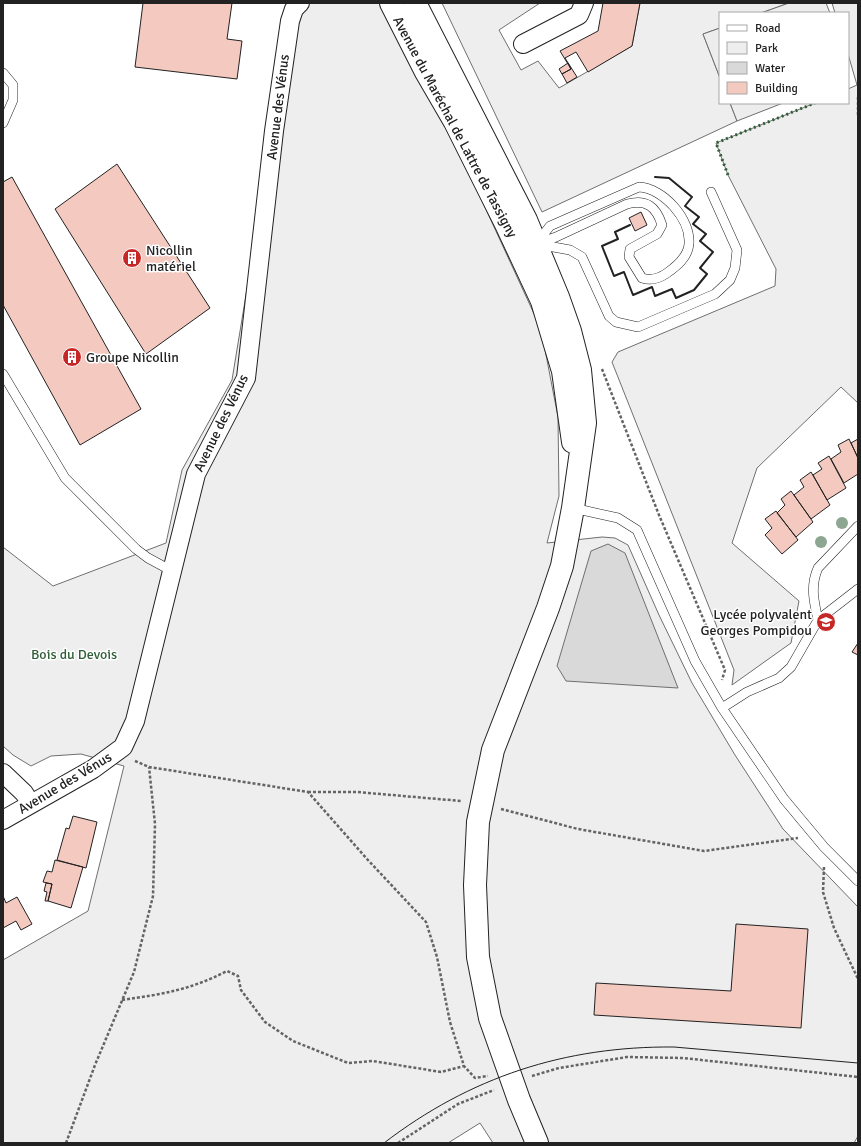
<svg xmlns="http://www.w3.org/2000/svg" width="861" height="1146" font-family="Signika,sans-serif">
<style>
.green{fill:#eee;stroke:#6f6f6f}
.parking{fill:#ededed;stroke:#6f6f6f}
.water{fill:#d9d9d9;stroke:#6f6f6f}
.building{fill:#f3c9c0;stroke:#222}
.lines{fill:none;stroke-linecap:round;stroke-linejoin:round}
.lane-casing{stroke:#222;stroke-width:10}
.street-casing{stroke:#222;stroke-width:20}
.secondary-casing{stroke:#222;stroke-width:24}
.path{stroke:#646464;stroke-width:2.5;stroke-dasharray:3 2;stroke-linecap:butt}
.lane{stroke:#fff;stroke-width:9}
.street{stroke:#fff;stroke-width:18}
.secondary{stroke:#fff;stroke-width:22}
.tram{stroke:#222;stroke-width:1}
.hedge{stroke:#2f5e38;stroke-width:3;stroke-dasharray:2 3;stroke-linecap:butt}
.wall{stroke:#222;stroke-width:2}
.tree{fill:#8da692}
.labels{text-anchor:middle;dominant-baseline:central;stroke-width:3;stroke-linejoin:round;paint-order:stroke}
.street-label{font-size:14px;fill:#222;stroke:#fff}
.poi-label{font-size:14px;fill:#222;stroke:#fff;text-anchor:start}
.park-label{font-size:14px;fill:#2f5e38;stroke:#fff}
</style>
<rect width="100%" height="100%" fill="#fff"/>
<path class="green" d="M294,3h97l150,326 17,88 1,79 -12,47 55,-6 13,1 13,7 31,70 33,68 43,72 48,74 75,78v229l-4,7h-361l-13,-20 -32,20h-445v-183l85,-49 36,-145 -43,-12 -30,2 -20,10 -18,-11 -10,-9v-199l50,39 113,-43 16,-73 50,-90z
M442,3h98l-41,27 22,40 17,-9 21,27 73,-42 8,-43h149l-28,10h-41v15l-17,6 17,44v25h10l7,18 -195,91z
M832,3h26v400l-17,-16 -84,81 -25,75 67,58 -8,42 -59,42 2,-15 -122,-308 6,-10 157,-66 1,-17 -48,-94 -12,-32 99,-40h33v-14l9,-4 -9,-31v-41h-13z"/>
<path class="parking" d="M789,3h37l4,10h-69z
M720,28v50l-17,-44z
M730,103h53l-46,18z"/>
<path class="water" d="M608,544l17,9 53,135 -112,-7 -9,-15 34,-115z"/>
<path class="building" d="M143,3h89l-5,36 15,2 -5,38 -102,-12z
M603,3h37l-8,43 -44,26 -12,-20 -11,6 12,19 -10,6 -5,-9 9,-5 -11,-18 38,-20z
M568,63l3,6 -9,5 -3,-5z
M117,164l93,144 -64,46 -91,-145z
M12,177l129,232 -61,36 -77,-140v-123z
M641,212l6,13 -12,6 -6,-13z
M849,439l9,19v16l-14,9 -13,-24 10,-7 -3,-7z
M858,439v19l-7,-15z
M829,456l17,32 -19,12 -14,-25 9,-6 -4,-6z
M811,472l19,33 -19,14 -17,-24 10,-8 -4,-7z
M791,491l22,31 -17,15 -19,-24 8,-8 -4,-6z
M776,511l22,29 -16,14 -17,-19 7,-7 -7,-9z
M858,643v12l-6,-3z
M73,816l24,6 -11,46 -29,-8 9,-32 3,1z
M55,860l28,7 -12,41 -23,-7 4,-17 -9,-2 4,-11 5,1z
M46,883l6,1 -4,17h-3l2,-9 -3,-1z
M3,896l3,7 11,-6 15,27 -11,6 -5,-9 -13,7z
M736,924l72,5 -7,99 -207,-13 2,-32 135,8z"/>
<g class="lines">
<g class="lane-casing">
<path id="lane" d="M3,73l10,12v15l-10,23
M639,187c24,1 52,32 50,57 -1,13 -12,22 -22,29 -7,5 -16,8 -25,5l-13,-21 1,-8 27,-15 5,-9c-6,-19 -16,-26 -35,-21l-71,33 -20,7 14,-18z
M537,244l33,6 12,7 27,59 7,6 22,5 77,-33 15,-14 5,-12 2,-18 -26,-58
M3,374l62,104 71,71 12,9 24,13
M573,508l45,10 19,12 58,131 27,47 62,91 40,48 34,34
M818,620c-4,-18 -8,-34 0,-52l40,-42
M722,708l25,-16 32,-14 12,-11 27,-47 40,-31"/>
</g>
<g class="street-casing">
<path id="street" d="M523,44l56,-29 5,-12
M3,773l21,20 7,11
M3,820l90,-51 30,-22 12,-26 61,-247 50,-96 28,-247 16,-110 4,-12 6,-6"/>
</g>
<g class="secondary-casing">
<path id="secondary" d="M391,3l35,69 29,50 51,102 36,77 21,70 10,71
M415,3l111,217 32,77 12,34 10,39 5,53 -12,85 -11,58 -14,42 -55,142 -15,72 -3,63 3,72 12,61 29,82 18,43"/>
</g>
<path class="path" d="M858,97v20
M602,369l57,146 66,155 -3,10
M135,761l14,6 159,25 59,67 59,63 11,35 13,65 14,44 11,12 13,-2
M308,792h49l104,9
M501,809l77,20 126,22 94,-13
M824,867l-1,25 11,36 24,51
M122,1000c41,-6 68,-10 105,-29l11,5 3,14 24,32 28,19 55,22 25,-2 68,11 23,-6
M532,1076l27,-8 68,-11 56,1 175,19
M66,1143l29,-78 39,-93 19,-76 2,-72 -6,-57
M398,1143l60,-39 36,-14"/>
<use href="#lane" class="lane"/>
<use href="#street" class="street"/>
<use href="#secondary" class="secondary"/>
<path class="tram" d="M384,1143c86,-66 181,-97 290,-96l184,16"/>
<path class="hedge" d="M728,175l-12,-32 99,-40"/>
<path class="wall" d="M630,225l-15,7 3,7 -16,7 12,30 10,-4 9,23 19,-8 3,9 17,-7 4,9 18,-8 13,-16 -7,-6 13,-16 -13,-11 6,-7 -13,-10 6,-7 -14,-11 7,-9 -23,-19 -14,-1"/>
</g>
<g class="tree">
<circle cx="842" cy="523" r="6"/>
<circle cx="821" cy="542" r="6"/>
</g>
<defs>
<g id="building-disc" transform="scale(1)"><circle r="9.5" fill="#c62828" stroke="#fff"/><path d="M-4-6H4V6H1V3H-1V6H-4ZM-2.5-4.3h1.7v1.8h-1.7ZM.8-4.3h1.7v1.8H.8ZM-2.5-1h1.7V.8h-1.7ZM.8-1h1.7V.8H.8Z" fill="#fff"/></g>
<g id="school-disc" transform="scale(1)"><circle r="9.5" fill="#c62828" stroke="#fff"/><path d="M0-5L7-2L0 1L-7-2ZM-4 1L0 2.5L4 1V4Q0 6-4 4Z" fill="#fff"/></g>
</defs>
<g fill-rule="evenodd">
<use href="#building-disc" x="132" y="258"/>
<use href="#building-disc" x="72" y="357"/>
<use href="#school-disc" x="826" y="622"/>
</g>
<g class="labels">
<g class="street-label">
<text transform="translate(278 107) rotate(-83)">Avenue des Vénus</text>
<text transform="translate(455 127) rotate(62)">Avenue du Maréchal de Lattre de Tassigny</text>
<text transform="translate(221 423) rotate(-64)">Avenue des Vénus</text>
<text transform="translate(65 783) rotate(-31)">Avenue des Vénus</text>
</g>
<g class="poi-label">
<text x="146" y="250">Nicollin<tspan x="146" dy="16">matériel</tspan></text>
<text x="86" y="357">Groupe Nicollin</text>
<text x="812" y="614" text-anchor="end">Lycée polyvalent<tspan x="812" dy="16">Georges Pompidou</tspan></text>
</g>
<g class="park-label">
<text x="74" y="654">Bois du Devois</text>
</g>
</g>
<rect width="861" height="1146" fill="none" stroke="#222222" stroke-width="8"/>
<rect x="719" y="12" width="130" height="92" fill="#ffffff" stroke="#a7a7a7"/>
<rect x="727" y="25" width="20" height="6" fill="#ffffff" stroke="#a7a7a7"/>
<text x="755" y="32" font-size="12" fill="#222222">Road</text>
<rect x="727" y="42" width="20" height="12" fill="#eeeeee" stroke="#a7a7a7"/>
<text x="755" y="52" font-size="12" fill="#222222">Park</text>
<rect x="727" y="62" width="20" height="12" fill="#d9d9d9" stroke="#a7a7a7"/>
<text x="755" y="72" font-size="12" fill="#222222">Water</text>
<rect x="727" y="82" width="20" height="12" fill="#f3c9c0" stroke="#a7a7a7"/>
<text x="755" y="92" font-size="12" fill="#222222">Building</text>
</svg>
